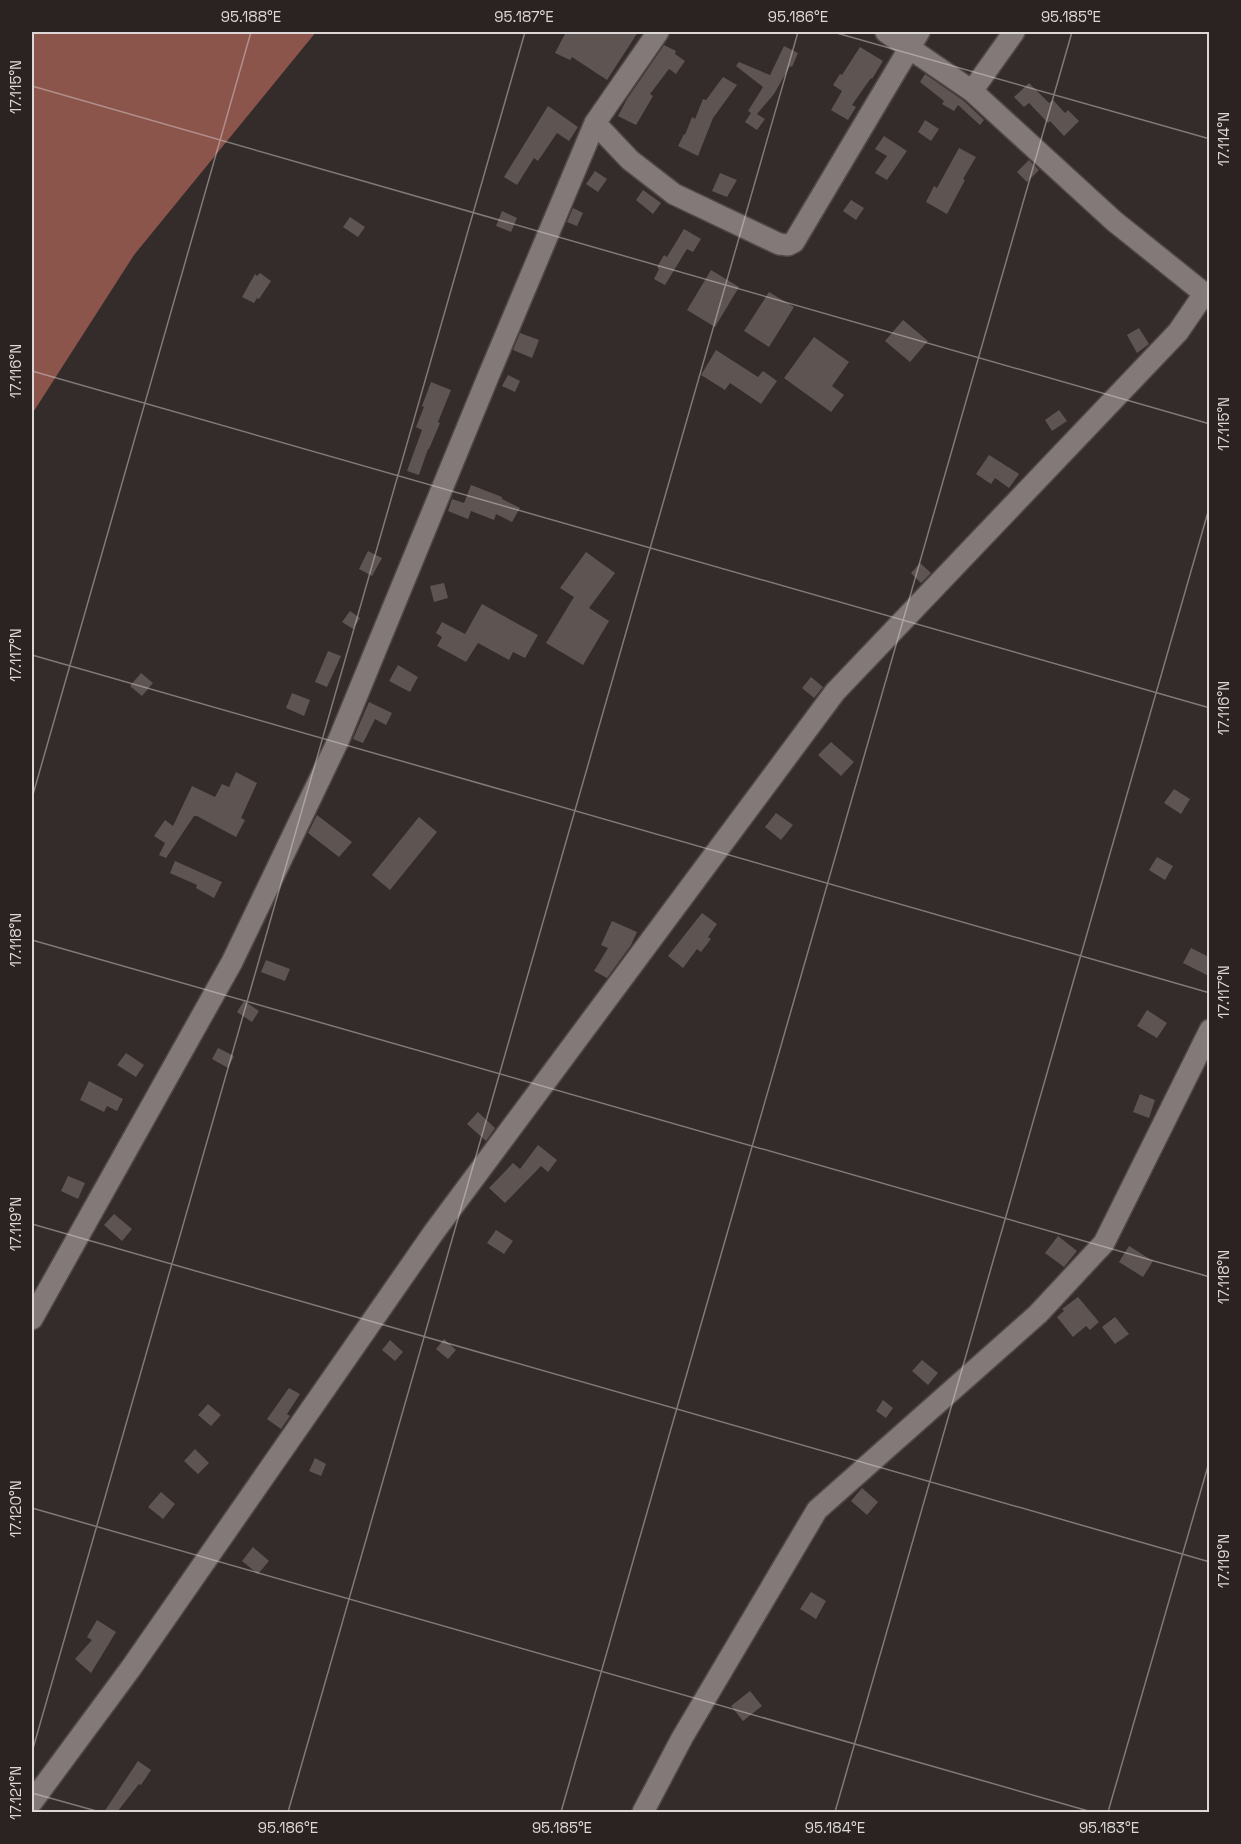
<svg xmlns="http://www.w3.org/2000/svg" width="1241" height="1844" font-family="'Space Grotesk',sans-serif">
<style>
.water{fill:#8b554c}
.building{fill:#5e5553}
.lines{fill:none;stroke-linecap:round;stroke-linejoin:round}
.minor-casing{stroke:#4e4846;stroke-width:24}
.minor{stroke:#837978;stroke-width:21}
.ticks{fill:none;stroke:#ddd8d7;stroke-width:1.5;stroke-opacity:0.45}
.neatline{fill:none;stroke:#ddd8d7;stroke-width:2}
.ticks-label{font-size:15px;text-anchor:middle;fill:#ddd8d7}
</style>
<rect width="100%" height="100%" fill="#342c2b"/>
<path class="water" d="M32,32h284l-182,223 -102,159z"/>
<path class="building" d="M566,32h72l-31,48 -35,-23 -2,3 -15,-7z
M664,45l12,6 -1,3 10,7 -9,13 -7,-5 -19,25 3,2 -17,29 -18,-9 9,-17z
M784,46l14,7 -6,14 -2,-1 -16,28 -17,20 8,5 -8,11 -12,-8 6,-9 -3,-2 15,-24 -27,-21 3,-4 31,13z
M860,47l23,14 -11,18 -1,-1 -19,27 4,2 -8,13 -17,-10 11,-19 -9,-6 7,-11 2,1z
M925,74l39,27 20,19 -4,5 -22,-20 -4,6 -12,-7 2,-3 -24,-19z
M723,77l14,8 -24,33 -15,38 -20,-10 6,-12 1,1 7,-18 3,2 8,-20 3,1z
M1029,83l20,20 4,-3 12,13 3,-3 11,11 -15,15 -14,-15 -2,2 -19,-20 -5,4 -10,-10z
M548,106l30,21 -9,14 -12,-8 -19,28 -4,-3 -17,27 -13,-8z
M925,120l14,9 -8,12 -13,-9z
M884,136l23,15 -20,29 -12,-7 12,-17 -12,-7z
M959,148l17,9 -13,22 2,1 -18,34 -21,-12 8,-16 3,2z
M1029,160l10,10 -12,12 -10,-10z
M595,171l12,8 -9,13 -12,-8z
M720,173l17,7 -10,17 -15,-6z
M643,190l18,13 -8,11 -17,-14z
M851,200l13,8 -8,12 -13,-9z
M573,208l10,5 -6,13 -10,-4z
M502,211l15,7 -6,14 -15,-6z
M350,217l15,10 -7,10 -15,-10z
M684,229l17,10 -8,13 -6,-3 -22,36 -11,-6 5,-10 -2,-2 7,-12 3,2z
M711,270l28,17 -24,40 -28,-17z
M260,273l11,8 -12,18 -2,-1 -3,5 -12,-6 13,-23 2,2z
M769,292l25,15 -25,40 -25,-16z
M903,320l25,21 -18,21 -25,-21z
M1139,328l10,16 -12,9 -10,-18z
M520,333l19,7 -7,18 -19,-8z
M814,337l35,25 -17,24 12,9 -13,17 -47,-34z
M716,350l42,27 5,-6 14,10 -16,23 -31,-21 -5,7 -24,-15z
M508,375l12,6 -5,11 -13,-6z
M431,382l20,8 -13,32 2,1 -11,26h-1l-9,26 -12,-4 15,-41 -6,-3 8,-20 -2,-1z
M1059,410l8,11 -15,10 -7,-11z
M989,455l30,19 -10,14 -14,-10 -4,6 -15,-10z
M471,485l31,12v2l18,9 -8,14 -16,-8 -2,6 -23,-9 -3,8 -20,-8 4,-12 12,4z
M368,551l14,7 -10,18 -13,-7z
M586,552l29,21 -26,35 20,13 -26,44 -37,-22 28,-46 -14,-9z
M920,563l11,10 -10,10 -10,-10z
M444,583l4,15 -14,4 -4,-16z
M482,604l56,31 -13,23 -12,-6 -4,8 -31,-17 -12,19 -29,-16 5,-9 -6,-4 6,-11 23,12z
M350,611l10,7 -7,11 -11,-7z
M328,651l13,5 -14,31 -12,-5z
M398,665l20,12 -8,15 -21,-11z
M141,673l12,10 -11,13 -12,-10z
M811,677l12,10 -9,11 -12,-10z
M292,693l18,7 -6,16 -18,-8z
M369,702l23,11 -6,12 -11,-6 -12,24 -10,-4z
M831,742l23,20 -13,14 -23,-21z
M236,772l21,11 -16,35 4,2 -9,17 -39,-21h-3l-28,42 -7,-3 6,-12 -11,-7 11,-16 8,6 19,-40 23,11 7,-13 7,3z
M1174,789l16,10 -9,15 -17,-11z
M776,813l17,12 -12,15 -16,-13z
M317,815l35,27 -13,15 -31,-24z
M419,817l18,15 -47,58 -18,-15z
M1157,857l16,9 -8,14 -16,-10z
M175,861l47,21 -8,16 -18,-10 1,-3 -27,-12z
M702,913l15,11 -9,13 3,2 -10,13 -4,-3 -14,19 -15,-12z
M612,921l25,11 -6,13 -24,33 -13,-7 14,-23 -7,-3z
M1191,948l18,9v19l-26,-13z
M266,960l24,9 -5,12 -24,-9z
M244,1001l15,10 -7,11 -15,-10z
M1147,1010l20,13 -10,15 -20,-12z
M218,1048l16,8 -6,12 -16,-9z
M126,1053l18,12 -8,12 -19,-12z
M89,1081l34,18 -6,12 -10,-5 -3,6 -24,-12z
M1140,1094l15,6 -6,18 -16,-6z
M478,1112l17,16 -9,13 -19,-17z
M538,1145l19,15 -9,12 -7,-6 -36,37 -16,-15 24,-25 7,6z
M68,1176l17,7 -7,16 -17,-8z
M114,1214l18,15 -10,12 -18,-16z
M496,1230l17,11 -9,13 -17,-11z
M1058,1236l19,15 -13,16 -19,-14z
M1129,1246l24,15 -10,16 -24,-15z
M1078,1297l21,25 -9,8 -4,-4 -13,11 -16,-20 7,-6 -2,-2z
M1115,1317l14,17 -14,10 -13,-17z
M444,1339l12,11 -8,9 -12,-10z
M390,1340l13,12 -8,9 -13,-11z
M922,1360l16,13 -10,12 -16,-14z
M289,1388l11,6 -13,20 3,2 -9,13 -14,-10z
M883,1400l10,8 -7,10 -10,-7z
M208,1404l13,11 -10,11 -13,-11z
M195,1449l14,14 -11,11 -14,-13z
M315,1458l11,6 -5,12 -12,-5z
M862,1488l16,14 -11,13 -16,-14z
M161,1492l14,12 -12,15 -15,-12z
M253,1547l16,14 -11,13 -16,-13z
M811,1592l15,9 -10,18 -16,-10z
M97,1620l19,12 -25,41 -16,-14 17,-19 -5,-3z
M750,1691l12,15 -19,15 -12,-15z
M138,1761l13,9 -10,15 -2,-1 -22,28h-13z"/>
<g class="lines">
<g class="minor-casing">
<path id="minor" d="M886,32l86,59 142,130 96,77
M972,91l42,-59
M595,123l35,37 44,34 105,50 9,1 6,-3 125,-210
M32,1319l200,-357 107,-223 149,-362 107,-254 63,-91
M32,1802l99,-134 303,-436 401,-540 343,-360 26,-38
M643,1812l39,-74 135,-228 221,-196 66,-71 106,-213"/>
</g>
<use href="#minor" class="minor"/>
</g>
<path class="ticks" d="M833,32l377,107M32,86l1178,338M32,371l1178,337M32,655l1178,338M32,798l219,-766M32,940l1178,337M32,1224l1178,338M32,1508l1060,304M32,1752l493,-1720M32,1793l68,19M288,1812l510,-1780M561,1812l511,-1780M835,1812l375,-1307M1108,1812l102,-353"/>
<rect width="1241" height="1844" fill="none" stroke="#2a2321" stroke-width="66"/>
<rect x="33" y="33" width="1175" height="1778" class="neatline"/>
<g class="ticks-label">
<text x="251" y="22">95.188°E</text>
<text x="524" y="22">95.187°E</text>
<text x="798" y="22">95.186°E</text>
<text x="1071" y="22">95.185°E</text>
<text transform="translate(16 87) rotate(-90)" y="5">17.115°N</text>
<text transform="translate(1224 139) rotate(-90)" y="5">17.114°N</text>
<text transform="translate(16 371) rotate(-90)" y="5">17.116°N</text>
<text transform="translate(1224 424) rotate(-90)" y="5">17.115°N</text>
<text transform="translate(16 655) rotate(-90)" y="5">17.117°N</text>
<text transform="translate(1224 708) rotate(-90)" y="5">17.116°N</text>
<text transform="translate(16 940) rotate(-90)" y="5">17.118°N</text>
<text transform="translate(1224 992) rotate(-90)" y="5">17.117°N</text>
<text transform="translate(16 1224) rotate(-90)" y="5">17.119°N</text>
<text transform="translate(1224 1277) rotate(-90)" y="5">17.118°N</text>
<text transform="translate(16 1509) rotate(-90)" y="5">17.120°N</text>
<text transform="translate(1224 1561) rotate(-90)" y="5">17.119°N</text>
<text transform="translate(16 1793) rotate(-90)" y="5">17.121°N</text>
<text x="288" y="1833">95.186°E</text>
<text x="562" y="1833">95.185°E</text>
<text x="835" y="1833">95.184°E</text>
<text x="1109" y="1833">95.183°E</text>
</g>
</svg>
